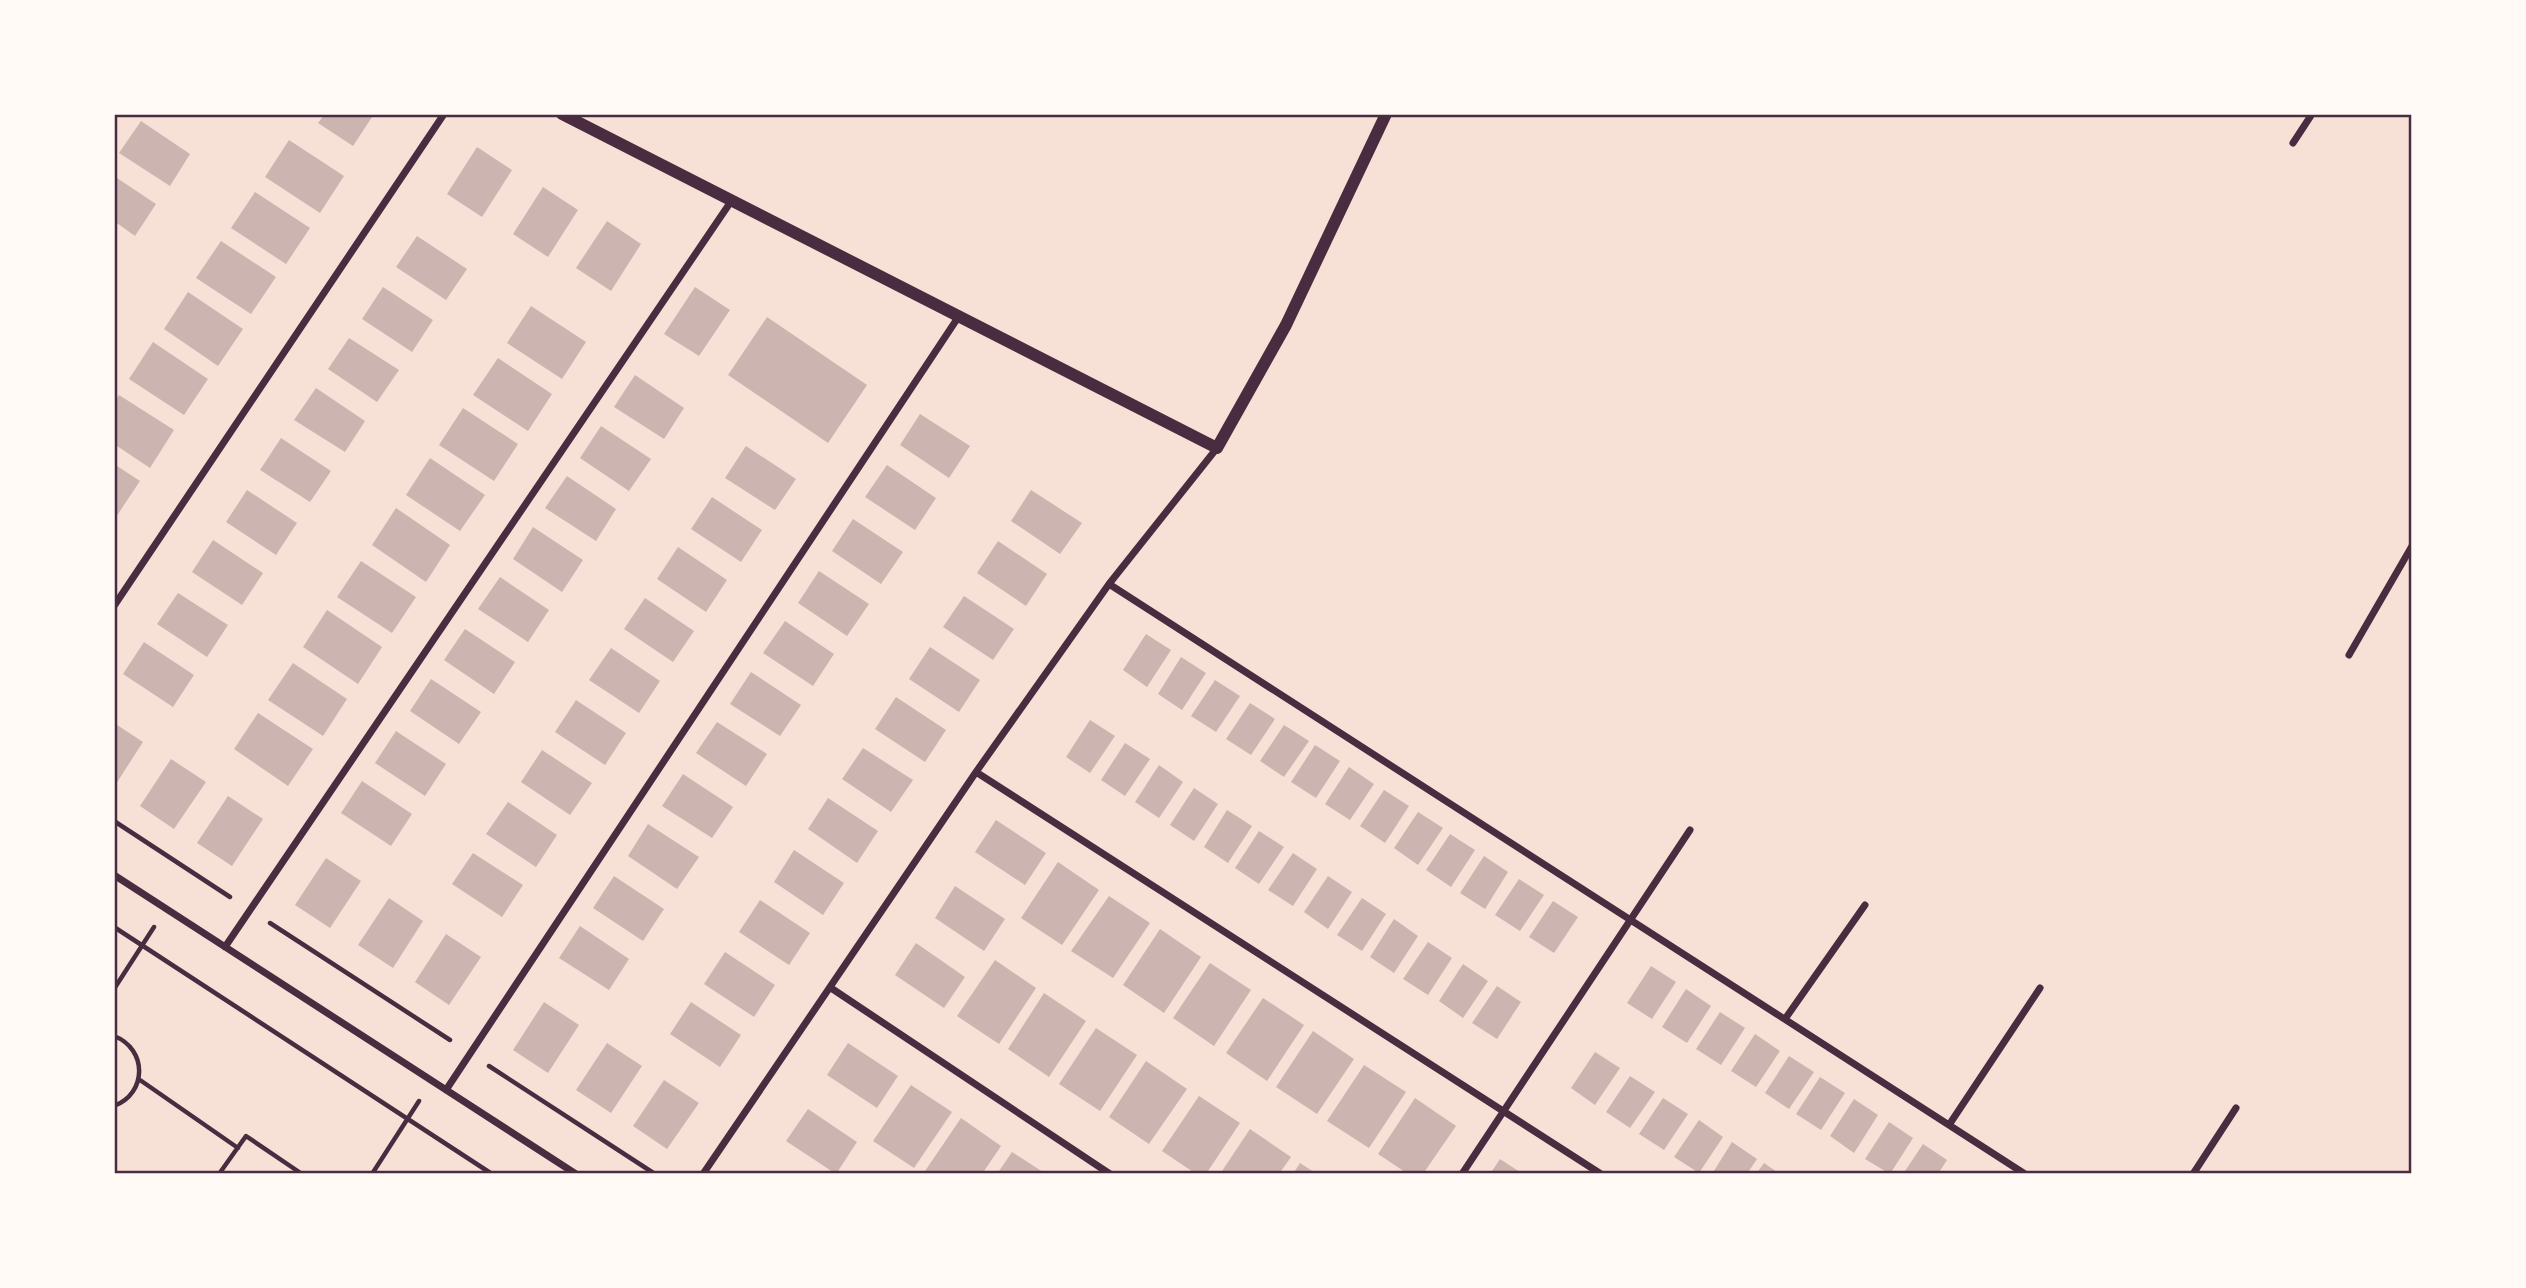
<svg xmlns="http://www.w3.org/2000/svg" width="2526" height="1288" font-family="Barlow,sans-serif">
<style>
.building{fill:#ccb4b1}
.lines{fill:none;stroke-linecap:round;stroke-linejoin:round}
.path{stroke:#4a2c40;stroke-width:4.5}
.minor{stroke:#4a2c40;stroke-width:7}
.tertiary{stroke:#4a2c40;stroke-width:12}
.neatline{fill:none;stroke:#4a2c40;stroke-width:2.5}
</style>
<rect width="100%" height="100%" fill="#f7e1d7"/>
<path class="building" d="M325,114h49l-21,32 -35,-23z
M141,121l49,33 -20,32 -51,-33z
M289,140l55,36 -24,37 -55,-36z
M477,147l35,23 -30,47 -35,-23z
M114,176l42,28 -21,32 -21,-15z
M543,187l35,23 -30,47 -35,-23z
M255,192l55,36 -24,36 -55,-36z
M607,221l34,23 -30,47 -35,-23z
M417,236l50,33 -21,31 -50,-33z
M221,241l55,36 -25,37 -55,-36z
M383,287l50,33 -21,32 -50,-33z
M695,287l35,23 -31,46 -35,-22z
M188,292l55,37 -25,37 -54,-37z
M531,306l55,36 -24,37 -55,-36z
M767,317l100,68 -39,58 -100,-68z
M349,338l50,32 -22,32 -49,-33z
M153,342l55,37 -24,36 -55,-36z
M498,358l54,36 -24,37 -55,-36z
M635,375l49,33 -20,31 -50,-32z
M316,388l49,33 -20,31 -51,-32z
M119,395l55,35 -24,38 -36,-24v-41z
M463,408l55,36 -24,37 -55,-36z
M920,414l50,32 -21,32 -49,-33z
M601,426l50,33 -22,32 -49,-33z
M281,438l50,33 -21,31 -50,-32z
M746,446l50,33 -21,31 -50,-32z
M430,458l55,37 -25,36 -54,-36z
M114,464l26,17 -24,36 -2,-1z
M887,465l49,33 -21,32 -50,-33z
M567,476l49,33 -20,32 -51,-33z
M247,490l50,33 -21,32 -50,-33z
M1031,490l51,33 -22,31 -49,-33z
M712,497l50,33 -21,32 -50,-33z
M396,508l54,37 -24,37 -54,-37z
M853,519l50,33 -22,32 -49,-33z
M533,527l50,33 -21,32 -49,-33z
M213,540l50,33 -21,32 -50,-33z
M998,541l49,33 -21,32 -49,-33z
M678,547l49,33 -21,32 -49,-33z
M361,561l55,36 -24,36 -55,-36z
M819,571l50,33 -22,32 -49,-33z
M500,577l49,33 -21,32 -50,-33z
M178,593l50,32 -21,32 -50,-33z
M964,596l50,33 -21,31 -50,-33z
M645,598l49,33 -21,31 -49,-33z
M327,610l55,37 -24,37 -55,-37z
M785,621l49,33 -21,32 -50,-33z
M465,629l50,33 -21,32 -50,-34z
M1146,634l25,16 -24,37 -24,-17z
M144,642l50,33 -21,32 -50,-33z
M930,647l50,33 -21,32 -50,-33z
M611,648l49,33 -21,32 -50,-33z
M1181,657l25,16 -24,37 -24,-16z
M293,663l54,36 -24,37 -55,-36z
M751,672l50,33 -21,31 -50,-32z
M431,679l50,33 -22,32 -49,-33z
M1215,680l25,16 -24,36 -25,-16z
M896,697l50,33 -21,32 -50,-33z
M576,700l50,33 -21,32 -50,-33z
M1250,703l25,16 -24,36 -25,-16z
M258,713l55,36 -25,37 -54,-37z
M1090,720l25,16 -25,37 -24,-16z
M717,722l50,32 -21,32 -50,-33z
M114,723l29,19 -29,45z
M1284,725l25,16 -25,36 -24,-16z
M396,731l50,33 -21,32 -50,-33z
M1125,743l25,16 -25,37 -24,-16z
M1315,745l25,16 -24,37 -25,-16z
M863,748l50,32 -22,32 -49,-33z
M542,750l50,33 -22,32 -49,-33z
M171,759l35,23 -32,47 -34,-23z
M1159,765l24,17 -24,36 -24,-16z
M1349,767l25,17 -24,36 -25,-16z
M683,774l50,33 -21,31 -50,-32z
M362,781l50,33 -21,32 -50,-33z
M1194,788l24,16 -24,37 -24,-16z
M1384,790l25,16 -24,37 -25,-17z
M228,796l35,23 -31,47 -35,-23z
M828,798l50,33 -21,32 -49,-34z
M508,802l49,33 -21,32 -50,-33z
M1227,810l25,16 -24,37 -24,-16z
M1418,812l25,16 -25,37 -24,-17z
M996,820l50,33 -21,32 -50,-33z
M648,824l51,33 -22,32 -49,-33z
M1259,831l25,16 -25,37 -24,-16z
M1450,834l25,16 -24,37 -25,-17z
M794,850l50,33 -21,32 -49,-33z
M473,853l50,32 -21,32 -50,-33z
M1293,853l24,16 -24,37 -25,-16z
M1484,856l24,16 -23,37 -25,-16z
M326,858l35,23 -31,47 -35,-23z
M1058,862l41,28 -37,55 -41,-27z
M614,876l50,33 -21,32 -50,-33z
M1328,876l24,16 -24,37 -24,-17z
M1519,879l25,16 -24,36 -25,-16z
M955,886l50,33 -21,32 -49,-33z
M1109,896l41,27 -37,55 -42,-27z
M389,898l34,23 -30,47 -35,-23z
M1362,898l24,16 -24,37 -25,-16z
M760,900l50,33 -21,32 -50,-33z
M1553,901l25,16 -24,36 -25,-16z
M1394,919l24,17 -24,37 -24,-16z
M580,926l49,33 -20,31 -50,-32z
M1160,929l41,28 -37,56 -41,-28z
M446,934l35,23 -32,48 -34,-23z
M1428,942l24,16 -24,37 -25,-16z
M916,943l49,34 -21,31 -49,-33z
M725,952l50,33 -21,32 -50,-33z
M995,960l41,28 -37,56 -42,-28z
M1210,963l41,27 -37,56 -41,-28z
M1463,964l25,17 -25,37 -24,-17z
M1651,966l25,16 -24,37 -25,-16z
M1497,986l24,16 -24,37 -25,-16z
M1686,989l25,17 -24,37 -25,-16z
M1044,993l42,28 -37,56 -41,-28z
M1263,998l41,27 -37,56 -41,-28z
M544,1002l35,23 -31,48 -35,-23z
M691,1002l50,33 -21,32 -50,-33z
M1720,1012l25,16 -24,37 -25,-16z
M1096,1028l41,27 -37,56 -41,-27z
M1313,1031l41,28 -37,55 -41,-27z
M1755,1034l25,17 -24,36 -25,-16z
M607,1043l35,23 -31,47 -35,-23z
M848,1043l50,33 -21,32 -50,-33z
M1595,1052l25,16 -25,37 -24,-17z
M1789,1056l25,16 -25,37 -24,-16z
M1146,1061l41,28 -38,55 -40,-27z
M1364,1065l42,27 -37,56 -42,-27z
M1630,1076l25,16 -25,36 -24,-16z
M1820,1077l25,16 -24,37 -25,-16z
M664,1080l35,23 -32,46 -34,-23z
M911,1085l41,27 -38,56 -41,-27z
M1199,1096l41,27 -34,51h-10l-34,-23z
M1415,1098l41,28 -33,48h-15l-30,-20z
M1663,1098l25,16 -24,36 -25,-16z
M1854,1099l24,16 -24,38 -24,-17z
M808,1109l49,33 -21,32 -50,-33z
M961,1118l40,28 -19,28h-59z
M1699,1120l24,17 -24,36 -25,-16z
M1889,1122l24,16 -23,36 -25,-15z
M1250,1129l41,28 -12,17h-59z
M1732,1142l25,17 -10,15h-35z
M1923,1144l24,16 -9,14h-35z
M1012,1152l34,22h-49z
M1500,1159l23,15h-33z
M1300,1163l17,11h-24z
M1764,1163l16,11h-24z"/>
<g class="lines">
<path class="path" d="M114,821l116,76
M270,923l180,117
M114,927l378,247
M114,989l40,-62
M114,1036c34,13 33,58 0,70
M489,1066l166,108
M140,1080l98,68
M219,1174l27,-38 56,38
M372,1174l47,-73"/>
<path class="minor" d="M2293,143l19,-29
M1109,584l916,590
M114,606l330,-492
M2349,655l63,-109
M976,772l625,402
M114,875l462,299
M225,947l507,-747
M831,988l279,186
M1785,1019l80,-114
M446,1090l513,-774
M1949,1125l91,-137
M703,1174l273,-402 133,-188 108,-136
M1462,1174l228,-344
M2193,1174l43,-66"/>
<path class="tertiary" d="M562,114l655,334 69,-123 100,-211"/>
</g>
<rect width="2526" height="1288" fill="none" stroke="#fffaf5" stroke-width="231"/>
<rect x="116" y="116" width="2294" height="1056" class="neatline"/>
</svg>
